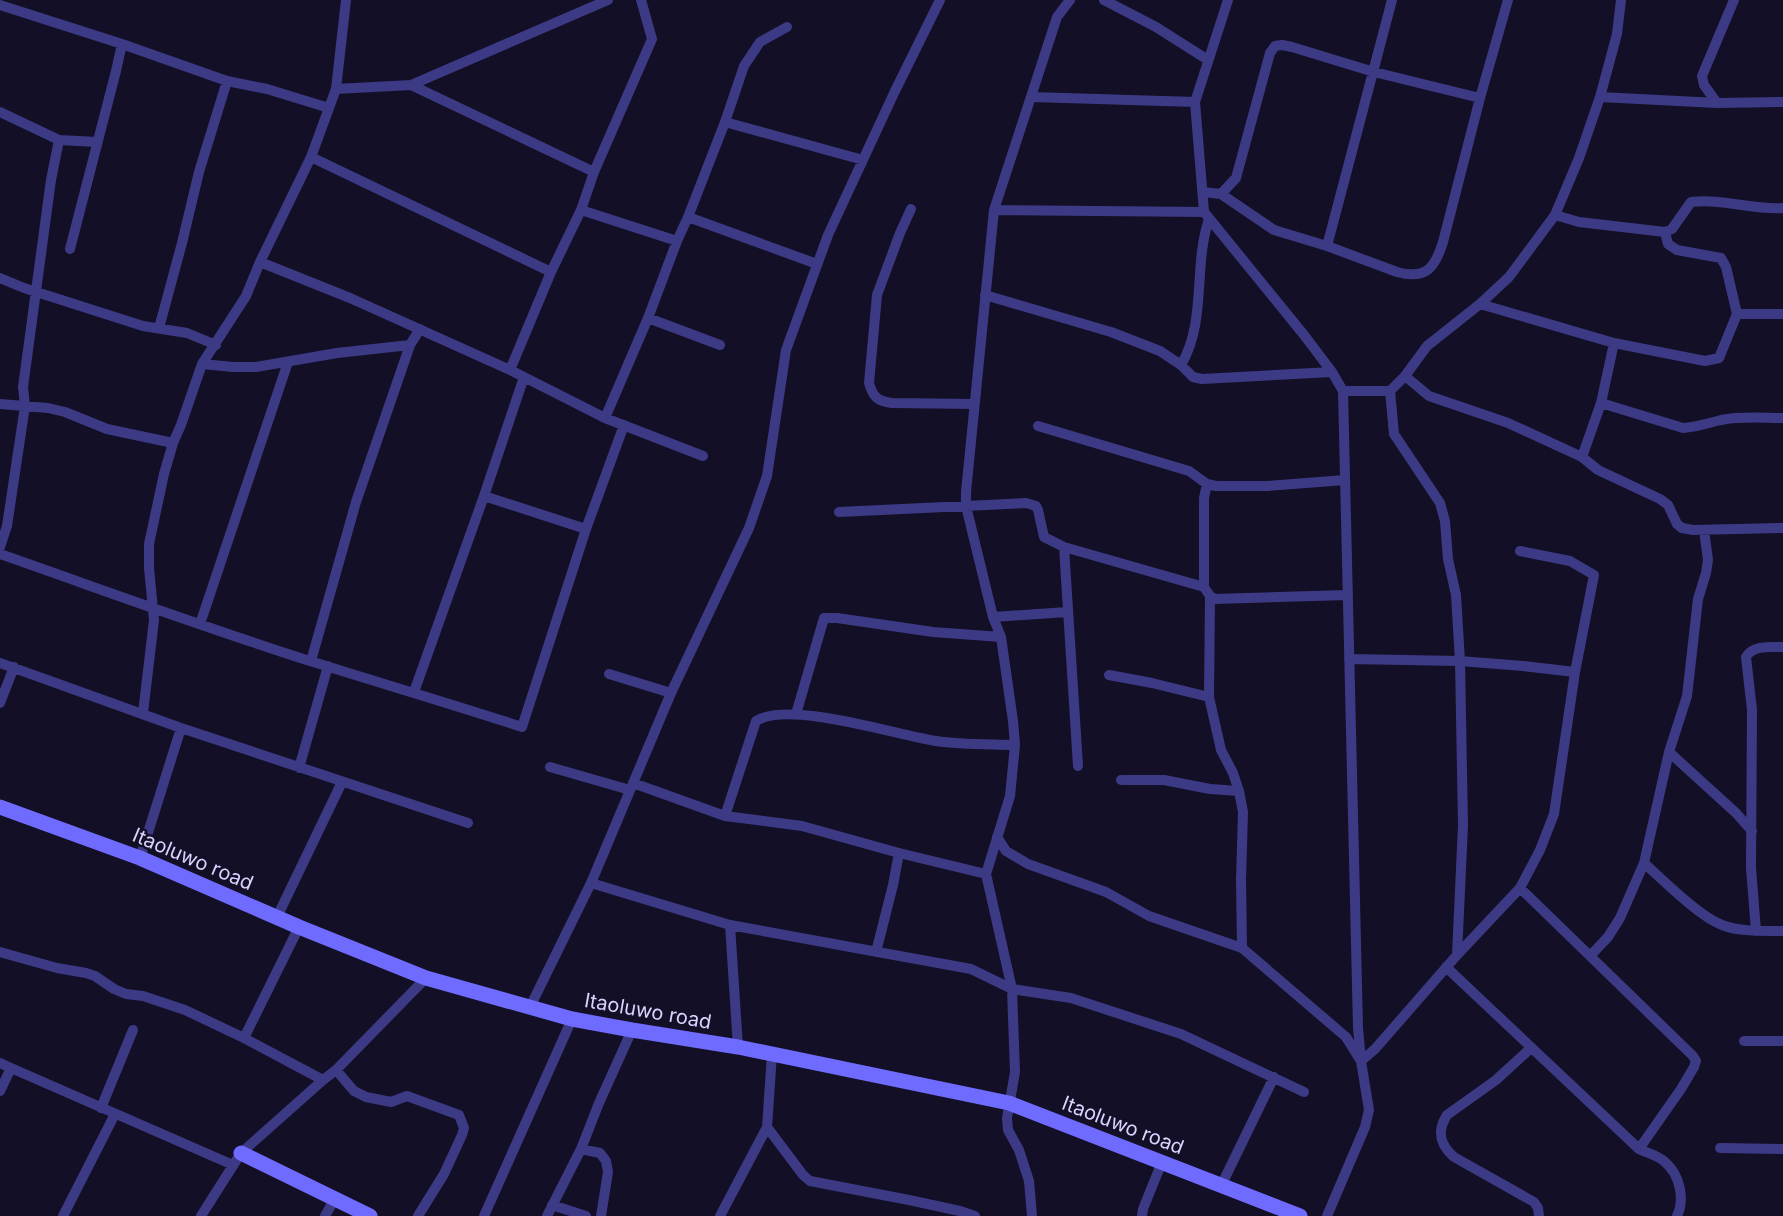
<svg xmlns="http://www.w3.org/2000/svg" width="1783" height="1216" font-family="Inter,sans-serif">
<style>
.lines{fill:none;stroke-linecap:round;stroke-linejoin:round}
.street{stroke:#3d3a85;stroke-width:10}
.secondary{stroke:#6f6bff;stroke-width:15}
.labels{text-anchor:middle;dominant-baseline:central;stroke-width:5;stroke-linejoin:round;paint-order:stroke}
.street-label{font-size:20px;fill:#d9d4ff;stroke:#130f26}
</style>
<rect width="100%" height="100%" fill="#130f26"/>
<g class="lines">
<path class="street" d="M1104,0l52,27 52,33
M1228,0l-33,102 9,110 100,123 28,37 11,19
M0,5l122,39 105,37 40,8 62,19
M411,85l183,87
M336,89l75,-4 197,-85
M1032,97l163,5
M1600,97l117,6 66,-1
M1717,103l-13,-18 -2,-9 32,-76
M0,112l59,28 38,2
M725,122l138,38
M311,157l240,115
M1203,192l18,2 53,36 53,16 70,26c29,8 38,-4 46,-30l37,-144 28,-98
M1221,194l15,-16 34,-125 5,-7 7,-1 10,2 82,25 106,26
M911,209l-11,24 -23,62 -8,88c4,14 8,18 23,20l82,1
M581,210l13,-38 58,-133 -11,-39
M994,210l210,2
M1555,215l24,7 86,10 7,-3 19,-27c31,-4 61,8 92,6
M688,217l37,-95 19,-56 16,-24 27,-15
M1665,232l3,12 9,6 44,8 5,9 11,47h46
M1327,246l65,-246
M70,249l46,-178 6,-27
M260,262l90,36 160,72 95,48 98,38
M0,278l24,10 119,38 44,7 29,12
M985,295l126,37 49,19 21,14 12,12 9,2 130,-7
M1480,304l134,39 91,18 14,-3 18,-44
M648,318l72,27
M159,328l23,-85 17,-71 28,-91
M202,364l31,3h23l81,-14 73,-8
M1181,365c26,-44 12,-99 28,-146
M510,370l41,-98 30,-62 96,31 11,-24 129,47
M1405,376l24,20 79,27 74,34 16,13 62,29 8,6 9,19 5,4 11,2 90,-2
M1390,391l4,43 46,69 5,18 3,38 8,36 4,66 3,164 -6,130
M1601,403l82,25c14,-1 25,-5 38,-8 20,-4 41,-2 62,-2
M0,404l48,4 17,4 42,17 66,14
M605,418l43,-100 29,-77
M1038,426l151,45 18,13 9,2h52l77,-6
M1582,457l19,-54 13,-60
M484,496l102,33
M839,512l187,-9 10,3 2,4 6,27 20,10 140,40 6,9 5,3 133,-4
M0,547l7,-21 18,-120 -2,-19 28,-207 8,-40
M1064,547l14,219
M0,554c103,36 206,74 310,107 70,22 142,43 212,66l64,-198 38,-104
M1204,587v-89l3,-14
M1210,596l-1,101 12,53 12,23 6,18 4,21 -2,68 1,68
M993,617l74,-5
M200,624l88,-262
M1349,659l111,2 63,5 52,6
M311,661l45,-159 54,-157 10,-16
M0,663l181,65 287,95
M609,674l62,19
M1109,675l43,8 57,14
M414,692l70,-196 40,-119
M0,703l14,-36
M143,713l11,-93 -5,-52v-24l15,-70 9,-31 8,-18 21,-61 44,-68 14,-34 51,-105 25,-68 10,-89
M796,714l28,-96h13l96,14 68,5
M1669,752l67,61 16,18
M550,767l80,23
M299,768l29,-102
M1121,780h43l46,9 29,2
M633,783l92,33 77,10 97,27 87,21
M725,816l31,-95c34,-21 140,14 180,20 26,4 53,3 79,4
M997,837l9,14 22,13 78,28 43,24 93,32 104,89 15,24 14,-12 82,-94 63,-67 20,-38 14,-36 21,-142 19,-97 -24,-14 -50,-10
M140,858l41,-130
M1644,863c20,18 55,53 78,62 18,7 42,6 61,6
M591,883l139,42
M1520,888l173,168 3,5 -2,6 -13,22 -42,60
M277,917l65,-135
M1756,931l-5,-63 1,-158 -6,-53c7,-12 24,-10 37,-10
M0,952l57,16 29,5 9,3 19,13 12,5 17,2 42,14 59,28 79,42
M876,952l17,-67 6,-32
M1591,955l17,-18 12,-19 24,-55 25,-111 18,-56 11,-97 8,-26 2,-13 -4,-30
M1446,967l193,182c8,4 20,7 26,13 15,13 20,37 12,54
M530,1007l61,-124 80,-190 78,-165 18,-52 19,-126 42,-115 67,-144 45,-91
M244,1038l55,-111
M1744,1041h39
M738,1047l-8,-122 241,44 41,20 59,9 110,36 123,58
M1531,1048l-35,32 -49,35c-10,16 -8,29 7,42l80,45 4,6 1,8
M0,1063l11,5
M336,1070l18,21 12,6 25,5 16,-6 52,19 5,13 -2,7 -18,39 -26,42
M0,1091l11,-23 222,97
M101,1108l32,-78
M767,1127l36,48 7,6 99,19 51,11 15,5
M1720,1148l63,1
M581,1149l19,4 6,8 2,11 -7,44
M1221,1186l53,-109
M552,1205l34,11
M63,1216l52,-102
M201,1216l40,-63 82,-73 13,-10 90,-92
M325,1216l9,-16
M484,1216l88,-197
M547,1216l34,-67 18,-46 33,-73
M720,1216l47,-89 5,-73
M1032,1216l-3,-35 -10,-31 -11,-20 -1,-12 8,-46 -3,-83 -26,-115 24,-78 5,-51 -2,-24 -12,-84 -8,-20 -27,-111v-14l28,-282 63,-193 13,-17
M1142,1216l1,-7 19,-47
M1327,1216l38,-89 4,-17 -8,-49 -3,-33 -15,-637h47l15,-15 22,-30 53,-42 29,-27 46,-62 24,-57 21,-61 17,-63 4,-34"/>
<path class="secondary" d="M0,807l140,51 159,69 127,51 146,41 60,11 106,17 271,56 291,113
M241,1153l129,63"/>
</g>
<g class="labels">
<g class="street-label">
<text transform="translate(193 859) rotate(23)">Itaoluwo road</text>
<text transform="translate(648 1011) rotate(10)">Itaoluwo road</text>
<text transform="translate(1123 1125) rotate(21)">Itaoluwo road</text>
</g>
</g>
</svg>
